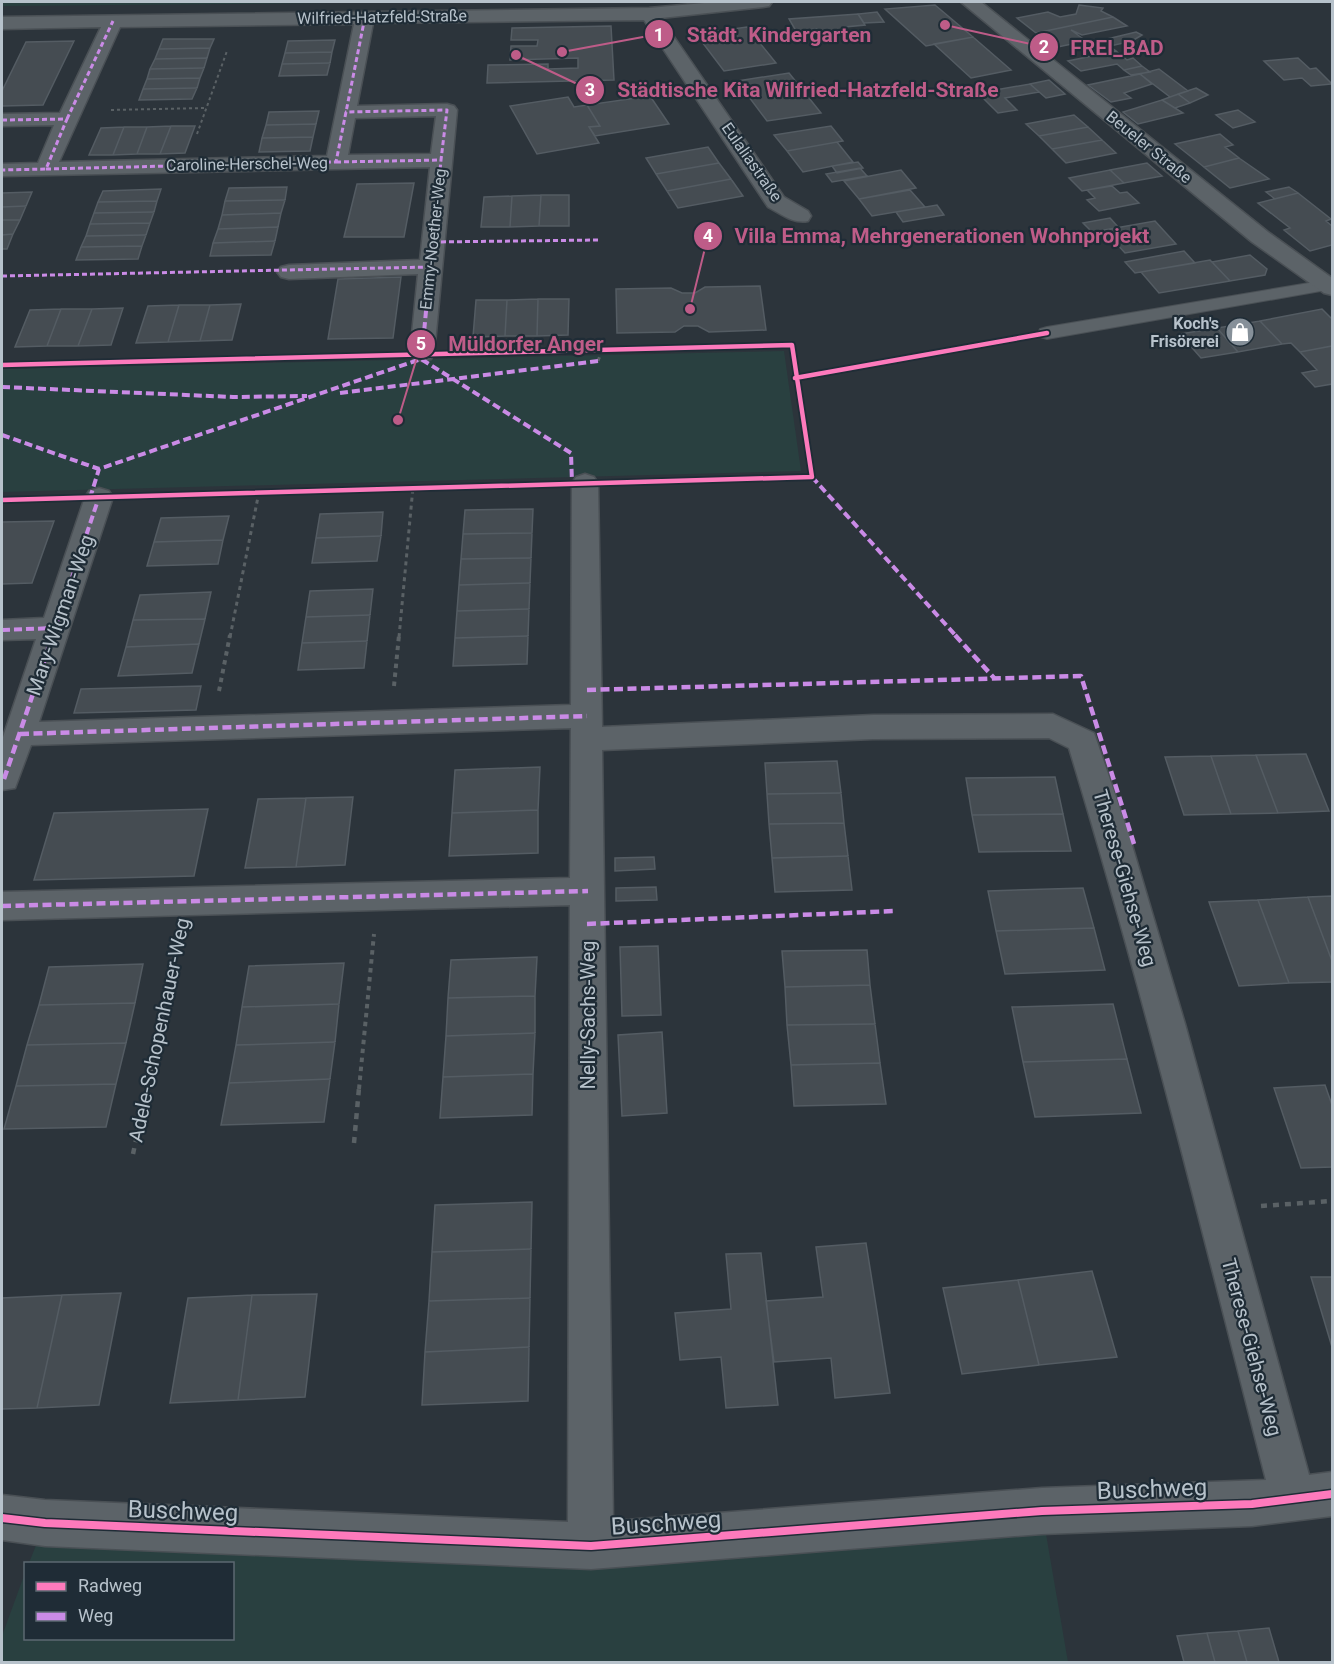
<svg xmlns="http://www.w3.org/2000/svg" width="1334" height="1664" font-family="Roboto,sans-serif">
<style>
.green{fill:#294040}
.building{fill:#454c52;stroke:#545c63;stroke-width:1.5}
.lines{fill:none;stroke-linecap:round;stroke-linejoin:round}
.service-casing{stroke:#4a5055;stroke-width:2}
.minor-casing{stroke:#4a5055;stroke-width:3}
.path-far3{stroke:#5a6165;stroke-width:2;stroke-dasharray:3 3;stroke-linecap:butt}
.path-far2{stroke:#5a6165;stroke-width:3;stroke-dasharray:4 4;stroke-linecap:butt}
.path-far1{stroke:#5a6165;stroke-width:4;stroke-dasharray:4.5 4.5;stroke-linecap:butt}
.path{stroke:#5a6165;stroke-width:4.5;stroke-dasharray:6 6;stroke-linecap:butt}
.service{fill:#5c6368;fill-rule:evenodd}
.minor{fill:#5c6368;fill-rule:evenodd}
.quiet-far2{stroke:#ca8be6;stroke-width:3;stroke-dasharray:5 3;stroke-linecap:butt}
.quiet-far1{stroke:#ca8be6;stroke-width:4;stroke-dasharray:8 4;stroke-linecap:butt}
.quiet{stroke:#ca8be6;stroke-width:4.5;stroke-dasharray:9 4.5;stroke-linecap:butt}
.cycleway-far1-casing{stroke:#1f2c36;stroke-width:8}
.cycleway-casing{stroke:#1f2c36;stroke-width:11}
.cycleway-far1{stroke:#fd7abc;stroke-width:4.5}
.cycleway{stroke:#fd7abc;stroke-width:8}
.labels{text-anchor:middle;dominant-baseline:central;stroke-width:4.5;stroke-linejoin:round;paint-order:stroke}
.far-street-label{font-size:16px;fill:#b7c2cb;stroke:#1f2c36}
.far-poi-label{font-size:16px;font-weight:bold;fill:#b7c2cb;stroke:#1f2c36;text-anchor:end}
.street-label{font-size:20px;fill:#b7c2cb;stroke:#1f2c36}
.near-street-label{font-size:24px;fill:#b7c2cb;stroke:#1f2c36}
.leader{fill:none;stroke:#be5c88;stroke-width:2}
.callout-dot{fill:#be5c88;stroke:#1f2c36;stroke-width:2}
.mark-label{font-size:18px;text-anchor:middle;font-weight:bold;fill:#fff}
.callout-label{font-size:21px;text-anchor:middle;font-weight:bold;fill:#be5c88;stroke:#1f2c36;stroke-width:4.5;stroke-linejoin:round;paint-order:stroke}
</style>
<rect width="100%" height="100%" fill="#2c343b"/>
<path class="green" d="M2,2h434l-434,4z
M784,351l17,120 -799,21v-123z
M1042,1511l26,151h-1066v-26l23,-63 1,65h206v-74l-203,-1 16,-40 546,23z"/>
<path class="building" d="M935,5l38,32 -47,9 -41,-37z
M1079,5l24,3 -2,3 12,6 -77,16 -19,-15 31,-6 12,5 16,-3z
M877,12l7,10 -20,1 -6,-9z
M858,14l7,11 -20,2 2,4 -28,3 -2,-5 -21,2 -7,-12z
M1113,17l14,9 -45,9 -11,-5 15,11 -33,7 -17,-15z
M611,26l3,54 -127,3 1,-18 60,-1v5l30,-1v-10l-68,2 1,-14h26l1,-6h-27l1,-12z
M747,27l29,36 -52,8 -28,-37z
M1136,32l6,3 -10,6 -26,6 -7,-6z
M973,37l38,33 -40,8 -37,-34z
M163,39h51l-4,9 -51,1z
M335,40l-3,12 -47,1 3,-12z
M74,41l-31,64 -41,1v-15l24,-49z
M1109,46l7,5 -23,5 -7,-6z
M210,48l-3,10 -52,1 4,-10z
M1116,51l11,9 6,-2 9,8 -18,4 -7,-6 -36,7 -13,-10z
M332,52l-2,11 -48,1 3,-11z
M207,58l-3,10 -54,1 5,-10z
M1298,58l12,11 6,-1 16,16 -21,2 -9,-8 -18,2 -20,-19z
M330,63l-3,12 -48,1 3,-12z
M1142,66l8,6 -19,3 -7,-5z
M204,68l-4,10 -53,1 3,-10z
M1159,69l29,22 -18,6 -30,-23z
M789,73l32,40 -54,8 -30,-40z
M1140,74l12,10 -28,9 7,5 -20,4 -23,-17z
M200,78l-3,10 -54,1 4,-10z
M1049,80l16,14 -19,4 -16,-14z
M1030,84l9,8 -34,6 12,12 -19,3 -20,-20z
M197,88l-5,11 -53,1 4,-11z
M1196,88l12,7 -18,8 -12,-9z
M1178,94l12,9 -15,5 -13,-8z
M650,96l19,28 -74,12 -6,-9 11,-1 -13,-21z
M568,97l6,10 13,-2 13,21 -11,1 10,16 -62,11 -27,-48z
M1162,100l21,13 -45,11 -15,-12z
M1238,110l17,12 -22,6 -17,-13z
M319,111l-3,13 -50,1 3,-13z
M1074,115l14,12 -49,9 -13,-12z
M316,124l-3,13 -51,1 4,-13z
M171,126h24l-10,27 -25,1z
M171,126l-11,28h-23l10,-27z
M831,126l12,15 -56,10 -13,-16z
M124,127h23l-10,27 -24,1z
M124,127l-11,28h-24l12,-27z
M1088,127l14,13 -50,9 -13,-13z
M1220,134l13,11 -8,2 14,11 -35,9 -29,-23z
M313,137l-3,14 -51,1 3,-14z
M1102,140l14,13 -50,10 -14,-14z
M837,142l16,20 -50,10 -16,-21z
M708,147l11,16 -63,11 -10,-16z
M1239,158l30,21 -39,9 -26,-21z
M858,162l5,6 -26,5 -5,-7z
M719,163l12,16 -64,12 -11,-17z
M1147,163l15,13 -38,7 -14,-13z
M860,168l7,8 -35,6 -6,-8z
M901,170l15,18 -57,11 -15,-18z
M1110,170l14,13 -42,8 -13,-13z
M731,179l12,17 -65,12 -11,-17z
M414,183l-10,54h-60l13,-53z
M1112,186l8,7 7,-1 12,11 -40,8 -12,-11 8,-2 -8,-8z
M287,187l-2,13 -60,1 4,-13z
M1289,187l9,6 -23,6 -9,-7z
M161,189l-4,12 -59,1 5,-11z
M910,190l15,17 -53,9 -13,-17z
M32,192l-6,14 -24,1v-14z
M1298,193l33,26 -5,2 6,5v19l-22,6 -26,-21 6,-2 -32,-25z
M541,195l-2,31 -29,1 2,-31z
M541,195h28v31h-30z
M512,196l-2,31h-29l3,-30z
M285,200l-4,13 -59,2 3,-14z
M157,201l-3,11 -60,1 4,-11z
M937,205l7,10 -41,7 -7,-10z
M26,206l-6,14h-18v-13z
M154,212l-4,11 -60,1 4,-11z
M281,213l-3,14 -60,2 4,-14z
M1110,218l9,10 -27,4 -9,-9z
M2,220h18l-7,14 -11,1z
M1155,221l21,23 -51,9 -21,-23z
M150,223l-4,12 -60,1 4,-12z
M278,227l-3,14 -62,2 5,-14z
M13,234l-6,15h-5v-14z
M146,235l-4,11 -61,1 5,-11z
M275,241l-4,14 -61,1 3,-13z
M142,246l-4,13 -62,1 5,-13z
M1184,251l11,12 -60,10 -10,-11z
M1250,255l17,14 -2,6 -35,6 -18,-19z
M1210,260l20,21 -71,12 -18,-21z
M401,277l-8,61 -65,1 10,-60z
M760,286l6,44 -57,2 -11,-6h-14l-9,6 -58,1 -1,-44 55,-1 11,5h13l10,-6z
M538,299h31l-1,36 -31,1z
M538,299l-1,37h-32l2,-36z
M476,300h31l-2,36 -32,1z
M241,304l-9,36 -32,1 10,-36z
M179,305l-11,37 -32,1 12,-37z
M179,305h31l-10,36 -32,1z
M123,308l-12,37 -33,1 14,-37z
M61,309h31l-14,37h-31z
M61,309l-14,37 -32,1 15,-37z
M1322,309l10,10v27l-32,6 -9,-9 -9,1 -22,-23z
M1260,321l22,23 -44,8 -21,-24z
M1217,328l21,24 -37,6 -21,-24z
M1332,346v38l-17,3 -13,-14 15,-3 -17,-18z
M533,509l-1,24 -69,1 2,-24z
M383,512l-2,24 -65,2 4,-24z
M229,516l-6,24 -69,2 7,-24z
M54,521l-22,62 -30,1v-62z
M532,533l-1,25 -70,1 2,-25z
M381,536l-4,25 -65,2 4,-25z
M223,540l-5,24 -71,2 7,-24z
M531,558l-1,25 -71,2 2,-26z
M530,583l-1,26 -72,2 2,-26z
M373,589l-3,26 -64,2 4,-26z
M211,592l-6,27 -72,1 7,-25z
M529,609l-1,27 -73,2 2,-27z
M370,615l-3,26 -65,2 4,-26z
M205,619l-6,25 -73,3 7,-27z
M528,636l-1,28 -74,2 2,-28z
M367,641l-3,27 -66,2 4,-27z
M199,644l-7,29 -74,3 8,-29z
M201,686l-5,24 -122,3 7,-24z
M1306,754l23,57 -51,2 -22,-58z
M1256,755l22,58 -47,1 -20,-58z
M1211,756l20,58 -47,1 -19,-58z
M837,761l4,32 -74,1 -2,-31z
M540,767l-2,43 -86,3 3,-43z
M1055,777l8,37 -91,1 -6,-37z
M841,793l3,30 -75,1 -2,-30z
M353,797l-8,68 -49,2 10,-69z
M306,798l-10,69 -51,1 13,-69z
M208,809l-14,67 -160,4 20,-67z
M538,810v43l-89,3 3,-43z
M1063,814l8,37 -92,1 -7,-37z
M844,823l4,33 -76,2 -3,-34z
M848,856l4,34 -77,2 -3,-34z
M654,857l1,12 -40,2v-13z
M656,887l1,13 -41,1v-13z
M1083,888l11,40 -98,3 -8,-40z
M1332,896v65l-24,-64z
M1308,897l24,64v21l-43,1 -31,-83z
M1258,900l31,83 -50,3 -30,-84z
M1094,928l11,42 -100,4 -9,-43z
M658,946l3,69 -39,1 -2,-69z
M867,950l3,35 -85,2 -3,-36z
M537,957l-2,39 -87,2 3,-38z
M344,963l-5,41 -97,3 7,-41z
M143,964l-8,39 -96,2 10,-38z
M870,985l5,39 -88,1 -2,-38z
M535,996v37l-89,3 2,-38z
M135,1003l-9,40 -99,2 12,-40z
M339,1004l-4,38 -99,3 6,-38z
M1113,1004l14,55 -104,3 -11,-55z
M875,1024l5,39 -89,2 -4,-40z
M662,1032l5,81 -45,3 -4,-81z
M535,1033l-2,41 -90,3 3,-41z
M335,1042l-5,37 -101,4 7,-38z
M126,1043l-10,41 -100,2 11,-41z
M1127,1059l14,54 -106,4 -12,-55z
M880,1063l6,41 -92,2 -3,-41z
M533,1074l-1,41 -92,3 3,-41z
M330,1079l-6,43 -103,3 8,-42z
M116,1084l-10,43 -102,2 12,-43z
M1325,1085l7,20v62l-31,1 -27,-80z
M532,1202l-1,47 -99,3 3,-47z
M866,1243l24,150 -55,5 -4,-40 -57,4 -8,-61 57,-4 -7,-50z
M531,1249l-1,49 -101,3 3,-49z
M761,1253l17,152 -52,3 -5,-51 -41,3 -5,-47 56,-4 -5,-55z
M1092,1271l25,86 -78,8 -21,-85z
M1311,1277h21v70z
M1018,1280l21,85 -77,9 -19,-86z
M121,1293l-22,112 -62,3 25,-113z
M317,1294l-12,103 -67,3 14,-105z
M62,1295l-25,113 -35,1v-111z
M252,1295l-14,105 -68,3 18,-105z
M530,1298l-1,49 -104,5 4,-51z
M529,1347l-1,54 -106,4 3,-53z
M1269,1628l10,34h-32l-9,-31z
M1238,1631l9,31h-32l-8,-29z
M1207,1633l8,29h-31l-7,-26z"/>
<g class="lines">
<g class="service-casing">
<path id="service" d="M1327,280l5,1v8l-285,50 -7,-2 -2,-4 2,-4 7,-2z"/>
</g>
<g class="minor-casing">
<path id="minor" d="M715,2h57l-3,4 -6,1 -102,11 123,179 24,14 3,5 -3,5c-15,3 -27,-7 -40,-14l-124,-187 -271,3 -16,83 90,-2 7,2 3,4 -23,244 -3,5 -9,2 -9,-2 -3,-5 8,-80 -129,5 -8,-2 -4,-5 4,-5 8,-2 131,-5 10,-93 -428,9v-12l36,-1 16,-38 -52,1v-12l58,-1 41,-86 -99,2v-12l647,-9zM354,24l-27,132 -268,6 61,-135zM436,116l-5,38 -83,1 7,-37z
M961,2h20l287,230 64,46v17l-8,-2 -72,-51z
M585,474l9,3 4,6 4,244 271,-12 180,-1 41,19 35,102 56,189 124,451 23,-3v44l-80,10 -210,8 -451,35 -546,-23 -43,-6v-45l43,5 523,22 2,-617 -568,15v-28l568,-14 1,-150 -540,17 -16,43 -13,2v-50l34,-101 -34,1v-20l42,-2 41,-121 4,-6 10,-3 10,3 4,6 -74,225 532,-17 1,-222 4,-6zM1049,738l20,10c74,242 134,487 197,732l-224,8 -429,33 -11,-771 271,-11z"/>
</g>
<path class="path-far3" d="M111,110l95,-2
M197,134l30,-83"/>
<path class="path-far2" d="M598,361l3,-8
M230,637l29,-145
M399,637l14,-150"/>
<path class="path-far1" d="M394,686l5,-51
M219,691l11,-56
M147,1089l31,-148
M359,1089l15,-155"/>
<path class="path" d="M354,1143l5,-55
M133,1154l14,-66
M1261,1206l71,-5"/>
<use href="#service" class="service"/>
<use href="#minor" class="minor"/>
<path class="quiet-far2" d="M67,119l46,-98
M2,120l65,-1 -21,50 -44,1
M336,162l105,-2 6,-50 -102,2
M46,169l290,-7 29,-145
M433,242l165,-2
M2,276l428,-9
M429,281l12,-121"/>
<path class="quiet-far1" d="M422,354l7,-75
M2,387l231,10 74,-1
M340,393l258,-32
M2,435l97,34 322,-110 150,94 1,30
M812,477l145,160
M90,498l9,-29
M2,630l53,-2
M52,637l47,-140"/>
<path class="quiet" d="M955,635l40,44
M587,690l494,-14 53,168
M20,734l567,-18
M4,779l49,-144
M2,906l586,-15
M587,924l307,-13"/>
<g class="cycleway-far1-casing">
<path id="cycleway-far1" d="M2,365l790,-20 20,132 -810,23
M795,378l252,-45"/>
</g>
<g class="cycleway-casing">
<path id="cycleway" d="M2,1518l43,5 546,23 451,-35 210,-7 80,-10"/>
</g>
<use href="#cycleway-far1" class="cycleway-far1"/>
<use href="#cycleway" class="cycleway"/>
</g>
<defs>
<g id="shop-disc" transform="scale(1.5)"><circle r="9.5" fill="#869099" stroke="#1f2c36"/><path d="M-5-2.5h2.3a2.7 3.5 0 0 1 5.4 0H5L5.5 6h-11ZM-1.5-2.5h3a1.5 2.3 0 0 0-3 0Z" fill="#fff"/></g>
</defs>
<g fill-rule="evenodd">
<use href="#shop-disc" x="1240" y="332"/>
</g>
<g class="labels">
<g class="far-street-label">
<text transform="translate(382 17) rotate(-1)">Wilfried-Hatzfeld-Straße</text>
<text transform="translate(1149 147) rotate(39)">Beueler Straße</text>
<text transform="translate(752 162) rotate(55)">Eulaliastraße</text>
<text transform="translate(247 164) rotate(-1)">Caroline-Herschel-Weg</text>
<text transform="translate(433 239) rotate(-84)">Emmy-Noether-Weg</text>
</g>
<g class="far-poi-label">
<text x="1219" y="323">Koch's<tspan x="1219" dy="18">Frisörerei</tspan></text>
</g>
<g class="street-label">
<text transform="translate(60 615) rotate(-71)">Mary-Wigman-Weg</text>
<text transform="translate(1125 878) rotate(74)">Therese-Giehse-Weg</text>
<text transform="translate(588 1015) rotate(-90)">Nelly-Sachs-Weg</text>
<text transform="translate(159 1030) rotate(-78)">Adele-Schopenhauer-Weg</text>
<text transform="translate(1252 1347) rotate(75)">Therese-Giehse-Weg</text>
</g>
<g class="near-street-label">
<text transform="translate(1152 1489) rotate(-2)">Buschweg</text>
<text transform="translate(183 1511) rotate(2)">Buschweg</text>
<text transform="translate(666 1523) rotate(-4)">Buschweg</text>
</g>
</g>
<path class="leader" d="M562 52L659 34M945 25L1044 47M516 55L590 90M690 309L708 236M398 420L421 344"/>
<g class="callout-dot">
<circle cx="562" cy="52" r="6"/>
<circle cx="945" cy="25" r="6"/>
<circle cx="516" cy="55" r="6"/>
<circle cx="690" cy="309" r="6"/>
<circle cx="398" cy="420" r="6"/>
<circle cx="659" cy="34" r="15"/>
<circle cx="1044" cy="47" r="15"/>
<circle cx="590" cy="90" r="15"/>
<circle cx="708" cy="236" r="15"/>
<circle cx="421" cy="344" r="15"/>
</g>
<g class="mark-label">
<text x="659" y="41">1</text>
<text x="1044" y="53">2</text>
<text x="590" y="96">3</text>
<text x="708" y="242">4</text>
<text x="421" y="350">5</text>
</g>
<g class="callout-label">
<text x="779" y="42">Städt. Kindergarten</text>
<text x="1117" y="55">FREI_BAD</text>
<text x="808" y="97">Städtische Kita Wilfried-Hatzfeld-Straße</text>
<text x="942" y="243">Villa Emma, Mehrgenerationen Wohnprojekt</text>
<text x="526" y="351">Müldorfer Anger</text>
</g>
<rect width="1334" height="1664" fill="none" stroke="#b7c2cb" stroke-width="6"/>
<rect x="24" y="1562" width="210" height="78" fill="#1f2c36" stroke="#5c6872" stroke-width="1.5"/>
<rect x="36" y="1582" width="30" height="9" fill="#fd7abc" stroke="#5c6872" stroke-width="1.5"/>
<text x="78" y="1592" font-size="18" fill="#b7c2cb">Radweg</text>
<rect x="36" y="1612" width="30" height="9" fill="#ca8be6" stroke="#5c6872" stroke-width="1.5"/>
<text x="78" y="1622" font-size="18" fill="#b7c2cb">Weg</text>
</svg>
